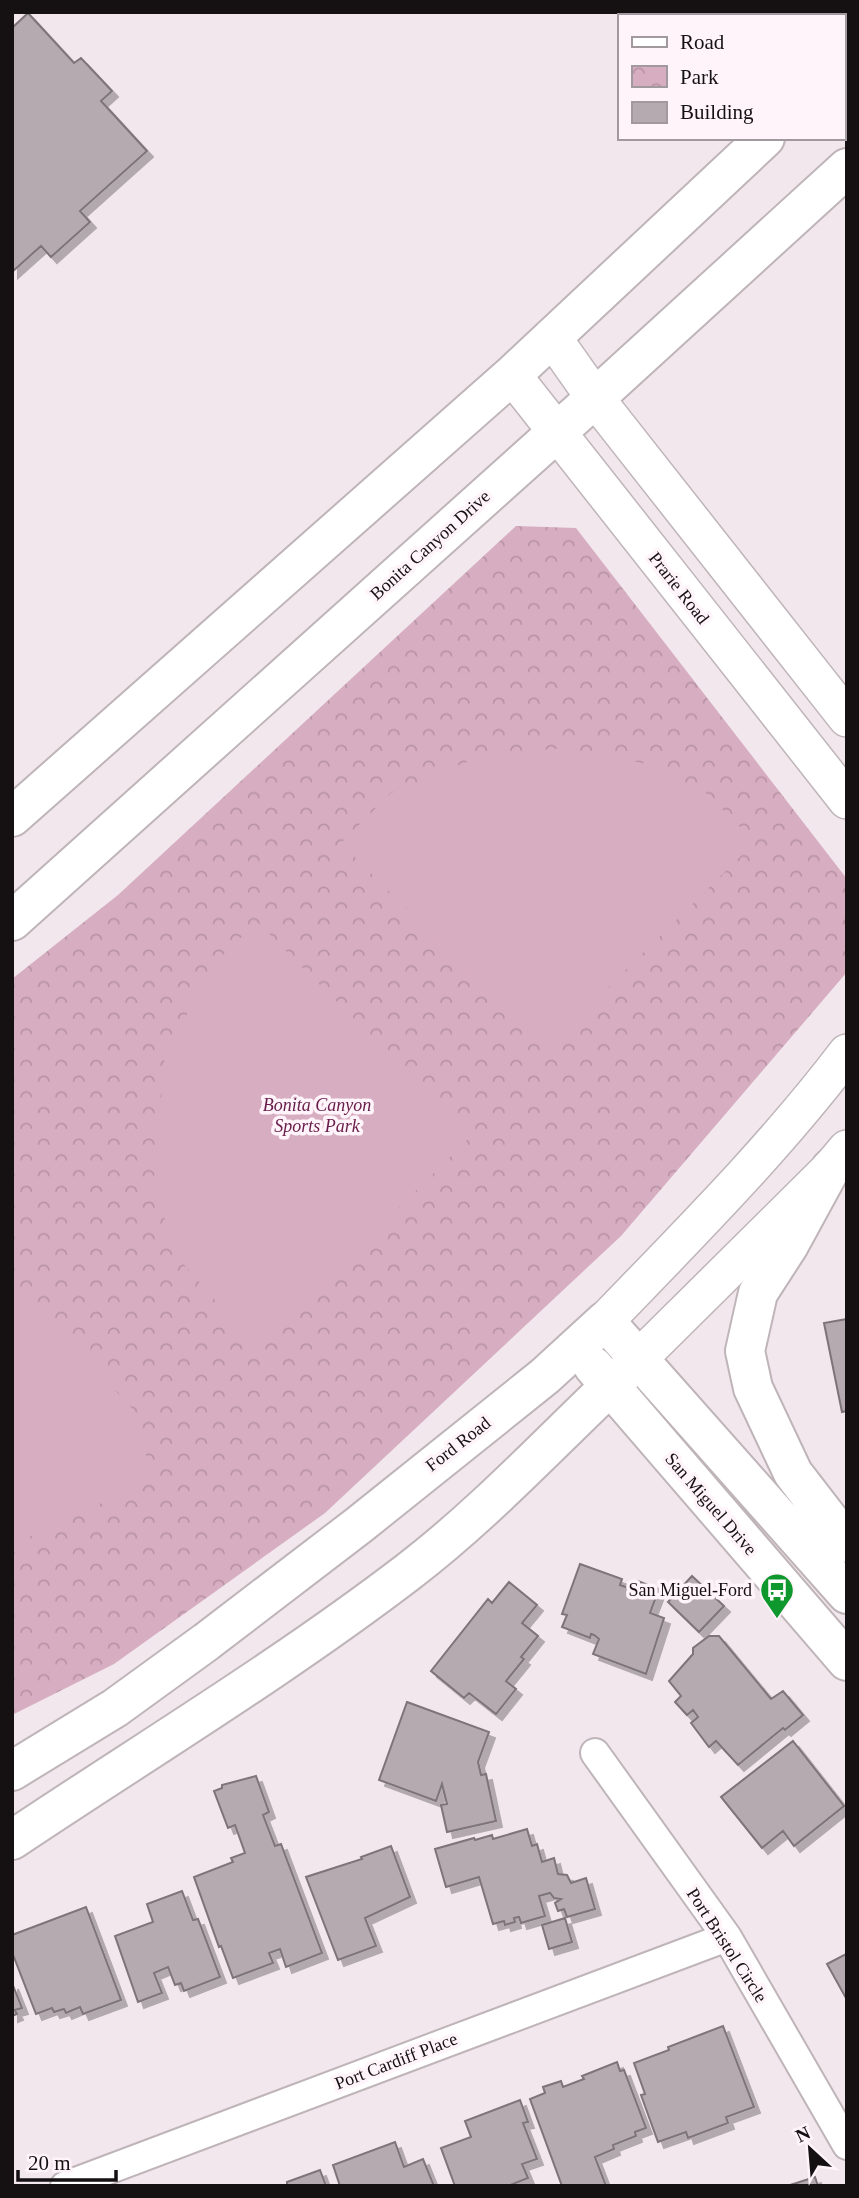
<svg xmlns="http://www.w3.org/2000/svg" width="859" height="2198" font-family="Georgia,serif">
<style>
.park{fill:url(#park-crowns)}
.pitch{fill:#d7adc1}
.building{fill:#b4aaaf;stroke:#7d7478;stroke-width:2;filter:url(#shadow)}
.lines{fill:none;stroke-linecap:round;stroke-linejoin:round}
.minor-casing{stroke:#bfb5b9;stroke-width:32}
.tertiary-casing{stroke:#bfb5b9;stroke-width:40}
.secondary-casing{stroke:#bfb5b9;stroke-width:42}
.minor{stroke:#fff;stroke-width:28}
.tertiary{stroke:#fff;stroke-width:37}
.secondary{stroke:#fff;stroke-width:38}
.labels{text-anchor:middle;dominant-baseline:central;stroke-width:7;stroke-linejoin:round;paint-order:stroke}
.street-label{font-size:18px;fill:#151113;stroke:#fff4f9}
.park-label{font-size:18px;font-style:italic;fill:#681c4a;stroke:#fff4f9}
.poi-label{font-size:18px;fill:#151113;stroke:#fff4f9;text-anchor:end}
</style>
<defs>
<pattern id="park-crowns" width="20" height="18" patternUnits="userSpaceOnUse" patternTransform="scale(1.75)"><rect width="20" height="18" fill="#d7adc1"/><path d="M2 6a3 3 0 1 1 6 0M12 15a3 3 0 1 1 6 0" fill="none" stroke="#b894a5"/></pattern>
<filter id="shadow"><feDropShadow dx="6" dy="6" stdDeviation="0" flood-color="#0004"/></filter>
</defs>
<rect width="100%" height="100%" fill="#f1e7ec"/>
<path class="park" d="M516,526l60,2 271,351v93l-226,264 -296,277 -211,151 -102,51v-736l106,-84z"/>
<path class="pitch" d="M567,748l80,16 59,29 49,49 -209,207 -205,-206 50,-50 95,-39z
M257,922l214,214 -214,213 -83,-96 -20,-74 11,-126 54,-94z
M12,1278l126,137 13,65 -139,65z"/>
<path class="building" d="M28,13l46,50 7,-5 31,33 -11,10 46,50 -67,60 10,11 -39,35 -10,-11 -29,26v-244z
M847,1319v92l-5,1 -18,-89z
M580,1564l42,15 -2,6 15,5 3,-9 21,8 -9,24 14,5 -18,56 -53,-20 6,-15 -5,-4 -3,-1 -1,4 -28,-11 5,-12 -5,-1z
M692,1576l32,30 -25,26 -31,-30z
M509,1582l28,23 -15,18 16,13 -17,21 3,2 -18,22 10,8 -20,25 -27,-21 -5,5 -33,-27 57,-72 4,4z
M709,1636h10l52,63 12,-8 20,24 -18,15 -2,-2 -45,37 -22,-24 -7,6 -18,-24 7,-6 -5,-7 -6,5 -12,-13 6,-6 -12,-15 24,-27v-6z
M407,1702l82,30 -11,30 3,13 5,-1 10,47 -49,11 -6,-27 6,-1 -5,-20 -6,17 -57,-21z
M793,1741l51,65 -50,40 -11,-15 -21,17 -41,-51z
M256,1776l13,36 -6,3 12,31 6,-2 41,109 -36,14 -6,-18 -11,4 4,10 -40,15 -12,-32 -2,1 -25,-70 39,-15 -2,-4 14,-5 -10,-28 -7,3 -14,-37 8,-3v-3z
M527,1829l5,17 5,-2 5,18 12,-4 4,16 9,1 4,8 15,-5 9,31 -28,8 -3,-8 -6,2 -3,-8 6,-4 -7,-1 -4,-5 -11,3 6,20 -24,7 -2,-6 -5,1 1,4 -10,3 -1,-4 -11,3 -14,-47 -33,10 -11,-38 39,-11 1,2 17,-5 1,4z
M391,1846l19,51 -45,21 11,28 -38,14 -32,-83 56,-18 -1,-2z
M182,1891l11,29 5,-1 22,58 -36,14 -3,-8 -6,2 -7,-18 -14,6 8,20 -24,9 -23,-66 38,-14 -6,-18z
M86,1907l35,93 -38,14 -3,-7 -14,6 -2,-4 -10,3 -2,-4 -16,6 -24,-62v-17z
M565,1918l7,24 -23,7 -7,-24z
M846,1954l1,2v44l-20,-36z
M12,1983l10,25 -7,2 2,4 -5,2z
M723,2026l31,81 -28,10 2,6 -40,15 -2,-6 -28,10 -17,-47 4,-1 -11,-31 35,-13 -1,-3z
M617,2062l3,9 4,-1 22,58 -11,4 1,4 -23,9 1,4 -19,8 11,29h-44l-32,-87 15,-6 -2,-6 18,-6 2,6 21,-8 -2,-3z
M520,2100l8,22 -5,1 14,36 -15,5 6,14 -20,8h-53l-14,-38 30,-11 -6,-16z
M395,2142l9,25 19,-8 11,27h-94l-7,-21z
M320,2170l6,16h-39v-4z
M815,2177l3,9h-31z"/>
<g class="lines">
<g class="minor-casing">
<path id="minor" d="M595,1753l132,184 120,208
M65,2186l662,-249"/>
</g>
<g class="tertiary-casing">
<path id="tertiary" d="M552,337l43,61 252,320
M512,375l335,425
M605,1321c84,-87 169,-172 242,-268
M617,1380l214,-212 16,-19"/>
</g>
<g class="secondary-casing">
<path id="secondary" d="M843,65l4,-3
M12,817l500,-442 253,-237
M12,921l583,-523 252,-230
M831,1168l-42,77 -31,48 -13,58 8,37 40,85 54,70
M593,1366l254,295
M12,1771l103,-63 91,-66 153,-117 186,-149 60,-55 242,273
M12,1840c133,-89 269,-171 396,-268 73,-56 136,-123 203,-187"/>
</g>
<use href="#minor" class="minor"/>
<use href="#tertiary" class="tertiary"/>
<use href="#secondary" class="secondary"/>
</g>
<defs>
<g id="bus-pin" transform="scale(1.75)"><path d="M0 17L-7.5 6A9.5 9.5 0 1 1 7.5 6Z" fill="#0e982e" stroke="#fff4f9"/><path d="M-5-6H5V4H4V6H2V4H-2V6H-4V4H-5ZM-3.5-4V0h7V-4ZM-3.5 1.2v1.5H-2V1.2ZM2 1.2v1.5H3.5V1.2Z" fill="#fff"/></g>
</defs>
<g fill-rule="evenodd">
<use href="#bus-pin" x="777" y="1590"/>
</g>
<g class="labels">
<g class="street-label">
<text transform="translate(430 545) rotate(-42)">Bonita Canyon Drive</text>
<text transform="translate(679 588) rotate(52)">Prarie Road</text>
<text transform="translate(458 1444) rotate(-38)">Ford Road</text>
<text transform="translate(711 1504) rotate(49)">San Miguel Drive</text>
<text transform="translate(727 1945) rotate(57)">Port Bristol Circle</text>
<text transform="translate(396 2061) rotate(-21)">Port Cardiff Place</text>
</g>
<g class="park-label">
<text x="317" y="1105">Bonita Canyon<tspan x="317" dy="21">Sports Park</tspan></text>
</g>
<g class="poi-label">
<text x="752" y="1590">San Miguel-Ford</text>
</g>
</g>
<rect width="859" height="2198" fill="none" stroke="#151113" stroke-width="28"/>
<rect x="618" y="14" width="228" height="126" fill="#fff4f9" stroke="#a1999d" stroke-width="2"/>
<rect x="632" y="37" width="35" height="10" fill="#ffffff" stroke="#a1999d" stroke-width="2"/>
<text x="680" y="49" font-size="21" fill="#151113">Road</text>
<rect x="632" y="66" width="35" height="21" fill="url(#park-crowns)" stroke="#a1999d" stroke-width="2"/>
<text x="680" y="84" font-size="21" fill="#151113">Park</text>
<rect x="632" y="102" width="35" height="21" fill="#b4aaaf" stroke="#a1999d" stroke-width="2"/>
<text x="680" y="119" font-size="21" fill="#151113">Building</text>
<g transform="translate(810 2149) rotate(334)" stroke="#fff4f9" stroke-width="5" paint-order="stroke">
<path d="M0-5L12 26L0 18L-12 26Z" fill="#151113"/>
<text y="-10" font-size="19" font-weight="bold" text-anchor="middle" fill="#151113">N</text>
</g>
<path d="M18 2170v10h98v-10" fill="none" stroke="#151113" stroke-width="3.5"/>
<text x="28" y="2170" font-size="21" fill="#151113" stroke="#fff4f9" stroke-width="5" paint-order="stroke">20 m</text>
</svg>
